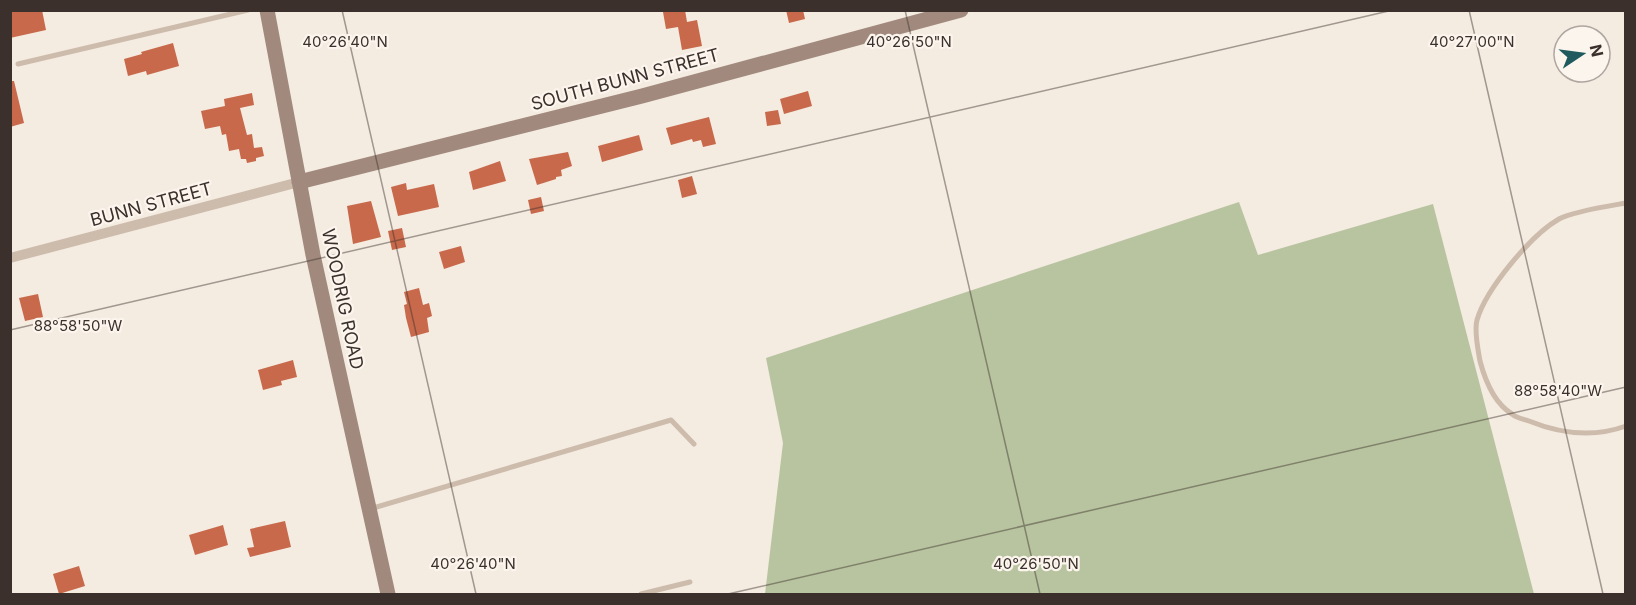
<svg xmlns="http://www.w3.org/2000/svg" width="1636" height="605" font-family="Inter,sans-serif">
<style>
.green{fill:#b8c4a0}
.building{fill:#c8694b}
.lines{fill:none;stroke-linecap:round;stroke-linejoin:round}
.lane{stroke:#cdbbac;stroke-width:5}
.street{stroke:#cdbbac;stroke-width:10}
.secondary{stroke:#a18a7d;stroke-width:15}
.ticks{fill:none;stroke:#3b302b;stroke-width:1.5;stroke-opacity:0.45}
.labels{text-anchor:middle;dominant-baseline:central;stroke-width:4.5;stroke-linejoin:round;paint-order:stroke}
.street-label{font-size:18px;fill:#3b302b;stroke:#fbf5ee}
.ticks-label{font-size:15px;text-anchor:middle;fill:#3b302b;stroke:#fbf5ee;stroke-width:4.5;stroke-linejoin:round;paint-order:stroke}
</style>
<rect width="100%" height="100%" fill="#f4ebe1"/>
<path class="green" d="M1239,202l19,53 175,-51 101,390h-769l18,-151 -17,-85z"/>
<path class="building" d="M10,10h32l4,20 -36,8z
M672,10h13l2,12 10,-2 5,26 -20,4 -4,-23 -12,2 -3,-17z
M786,10h17l2,9 -16,4z
M173,43l6,23 -32,9 -1,-4 -18,5 -4,-17 18,-5 -1,-2z
M10,81h4l10,42 -14,4z
M808,91l4,15 -28,8 -4,-15z
M252,93l2,12 -14,3 7,27 5,-1 2,14 8,-1 2,9 -8,2v3l-9,2 -1,-4h-5l-2,-10 -10,2 -3,-17 -4,1 -2,-9 -15,3 -4,-18 24,-5 -1,-7z
M778,110l3,14 -14,2 -2,-14z
M709,117l7,27 -13,3 -2,-7 -8,2 -1,-3 -21,6 -5,-17z
M639,135l4,15 -41,12 -4,-16z
M568,152l4,14 -11,4 1,6 -6,1v2l-19,6 -8,-26z
M500,161l6,20 -33,9 -4,-18z
M692,176l5,18 -15,4 -4,-18z
M406,183l1,7 27,-6 5,23 -41,9 -7,-29z
M541,197l3,14 -13,3 -3,-14z
M371,201l10,36 -28,7 -6,-38z
M402,228l4,19 -14,3 -4,-19z
M461,246l4,16 -21,7 -5,-17z
M419,288l4,17 6,-2 3,13 -5,2 2,14 -18,5 -5,-19 -2,-13 3,-1 -3,-12z
M38,294l5,23 -18,4 -6,-23z
M293,360l4,17 -16,4 1,4 -19,5 -5,-20z
M285,521l6,26 -41,10 -3,-9 7,-1 -4,-18z
M223,525l5,20 -33,10 -6,-20z
M79,566l6,20 -26,8 -6,-20z"/>
<g class="lines">
<path class="lane" d="M18,64l230,-54
M1626,203c-17,3 -52,8 -67,16 -28,16 -73,70 -82,101 -3,11 1,30 3,41 5,19 14,42 32,53 4,4 11,5 17,7 32,13 64,17 97,5
M370,509l301,-89 23,24
M641,594l49,-12"/>
<path class="street" d="M10,258l289,-76"/>
<path class="secondary" d="M267,10l46,245 75,339
M299,182l343,-86 319,-86"/>
</g>
<path class="ticks" d="M342,10l134,584M905,10l135,584M1469,10l134,584M10,330l1383,-320M728,594l898,-207"/>
<g class="labels">
<g class="street-label">
<text transform="translate(625 79) rotate(-15)">SOUTH BUNN STREET</text>
<text transform="translate(151 204) rotate(-15)">BUNN STREET</text>
<text transform="translate(343 299) rotate(78)">WOODRIG ROAD</text>
</g>
</g>
<g class="ticks-label">
<text x="345" y="47">40°26'40"N</text>
<text x="909" y="47">40°26'50"N</text>
<text x="1472" y="47">40°27'00"N</text>
<text x="78" y="331">88°58'50"W</text>
<text x="1558" y="396">88°58'40"W</text>
<text x="473" y="569">40°26'40"N</text>
<text x="1036" y="569">40°26'50"N</text>
</g>
<rect width="1636" height="605" fill="none" stroke="#3b302b" stroke-width="24"/>
<g transform="translate(1582 54) rotate(77)"><circle r="28" fill="#fbf5ee" stroke="#aea6a0" stroke-width="1.5"/>
<path d="M0-4.5L10 22L0 15L-10 22Z" fill="#1f5a5e"/>
<text y="-9" font-size="16" font-weight="bold" text-anchor="middle" fill="#3b302b">N</text>
</g>
</svg>
